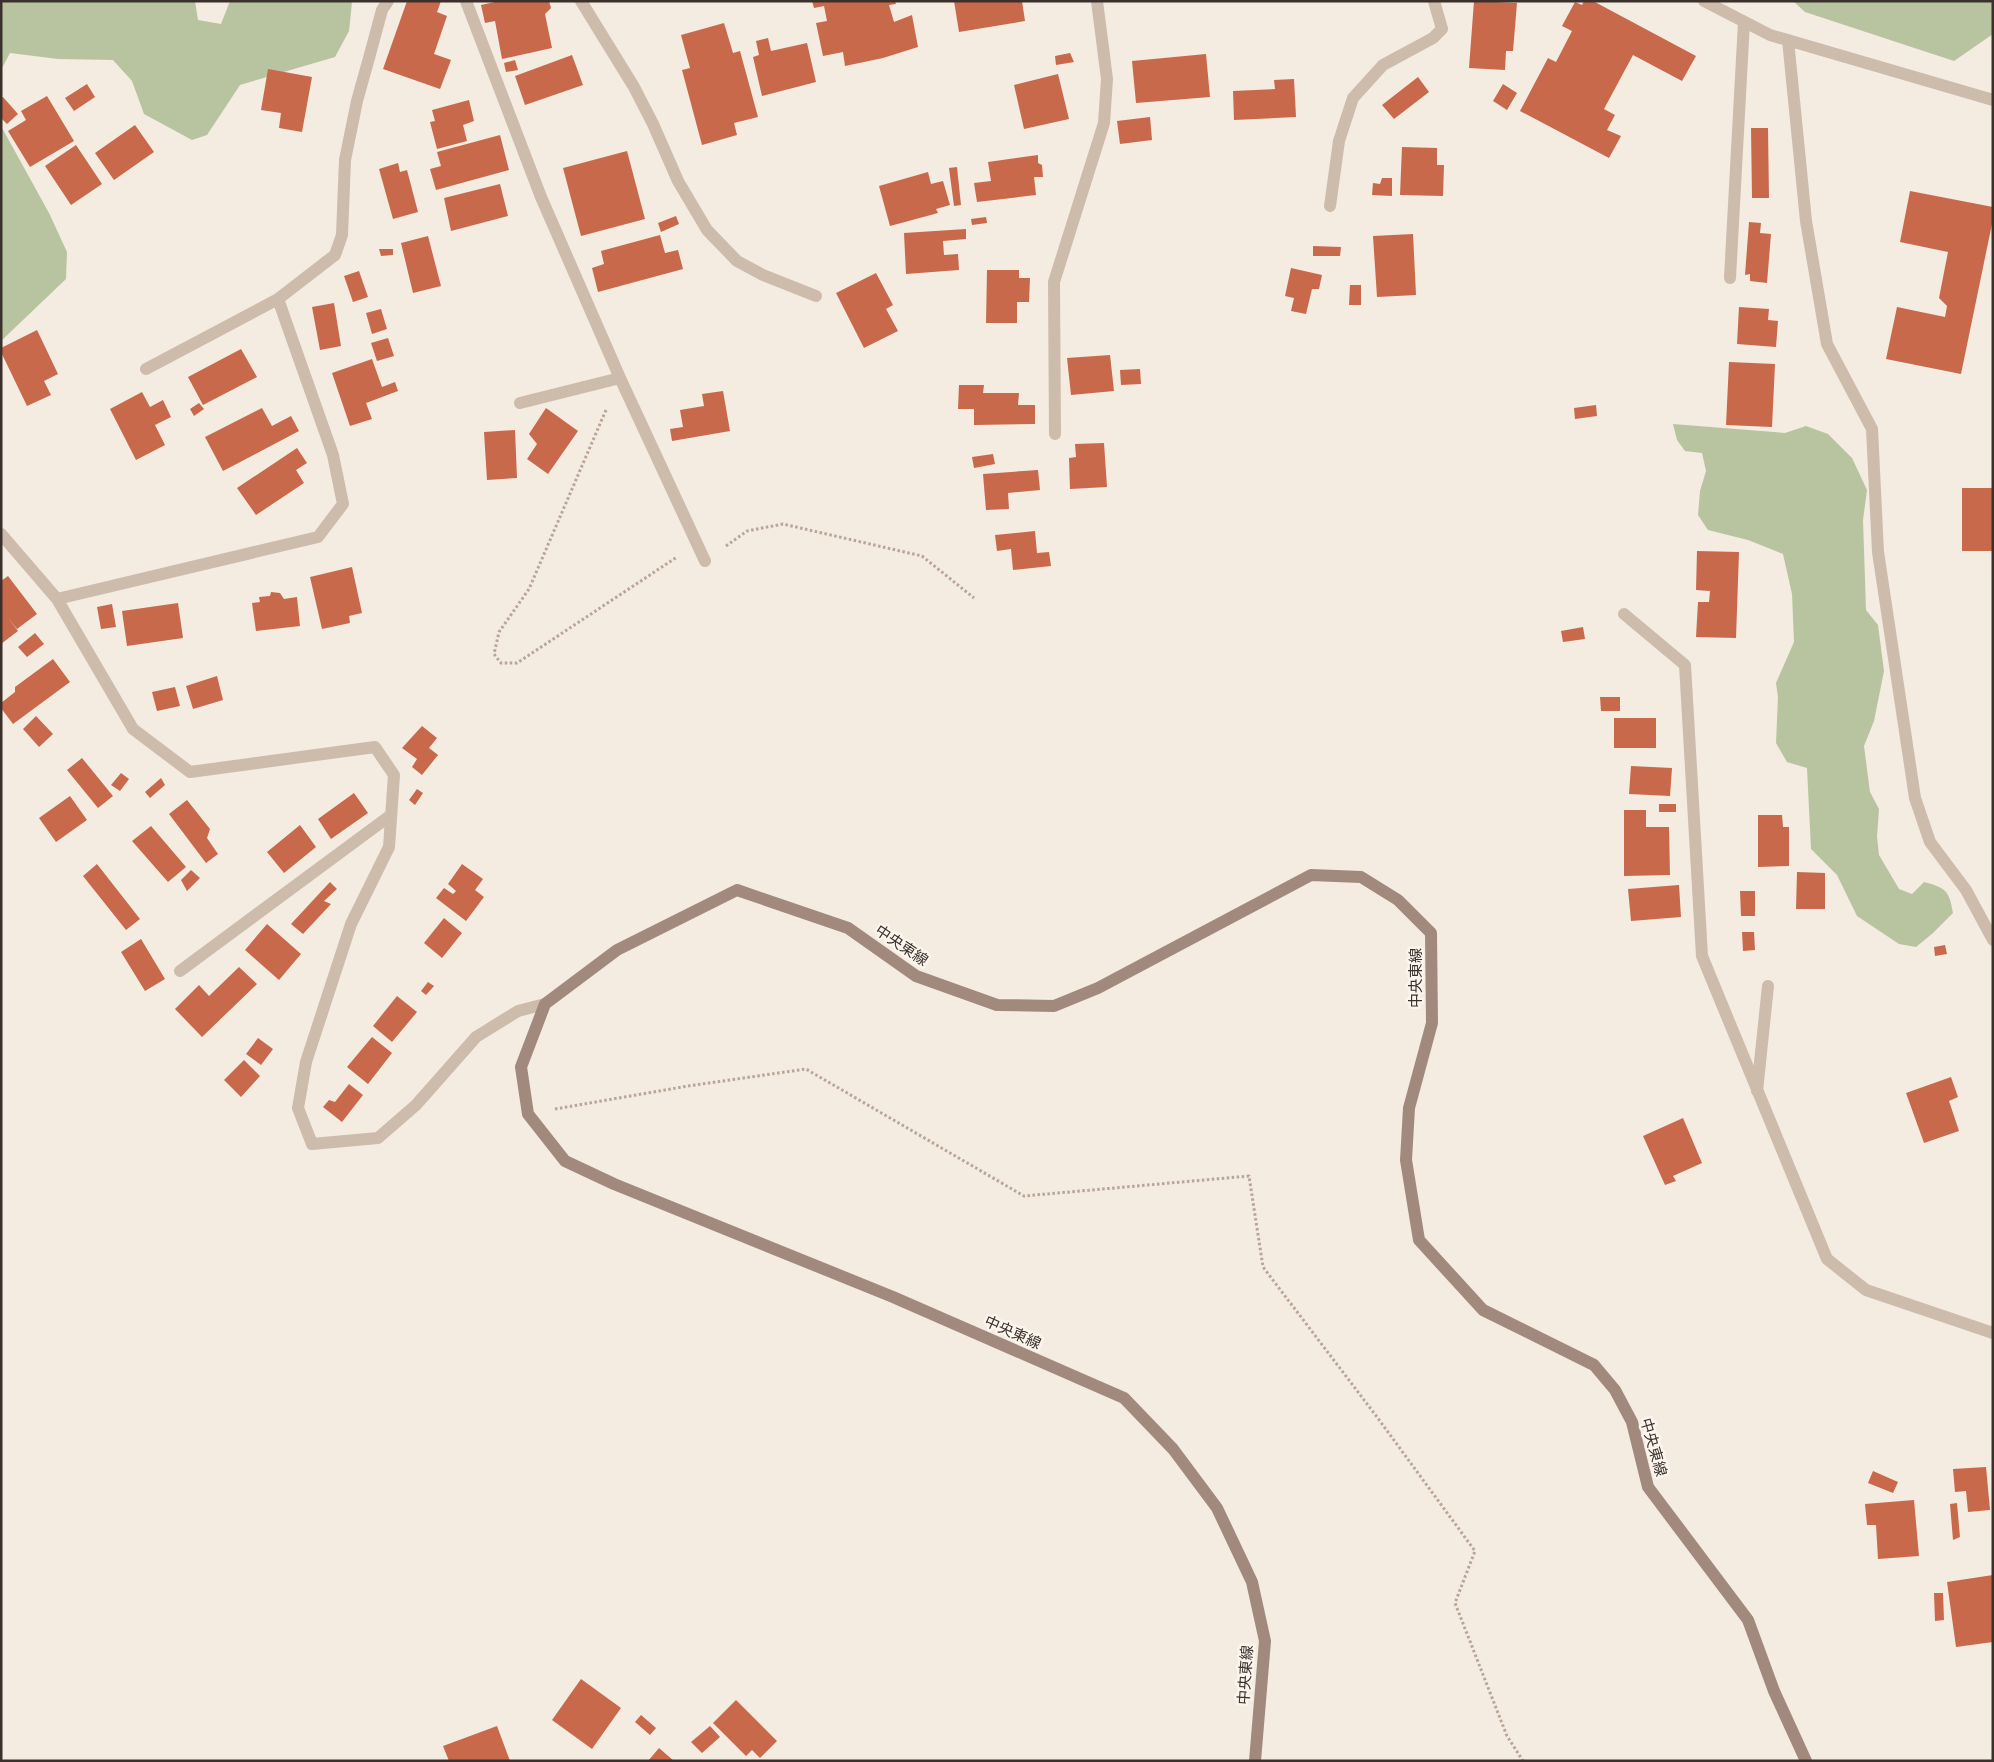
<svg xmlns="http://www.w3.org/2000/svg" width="1994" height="1762" font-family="'IBM Plex Sans','Noto Sans JP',sans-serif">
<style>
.green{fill:#b8c4a0}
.building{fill:#c8694b}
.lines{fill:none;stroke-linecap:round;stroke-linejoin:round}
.path{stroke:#b9a596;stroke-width:3;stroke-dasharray:2.5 2.5;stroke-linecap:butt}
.street{stroke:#cdbbac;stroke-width:12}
.secondary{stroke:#a18a7d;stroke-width:12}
.labels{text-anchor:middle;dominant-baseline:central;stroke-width:5;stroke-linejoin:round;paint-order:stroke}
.street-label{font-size:15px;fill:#3b302b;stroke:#fbf5ee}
</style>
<rect width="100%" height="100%" fill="#f4ebe1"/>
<path class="green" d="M1,1h194l3,19 23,4 9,-23 122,1 -3,29 -14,26 -95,28 -33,50 -15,5 -48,-26 -12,-33 -19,-21 -55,-1 -48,-6 -9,17z
M1793,1h200v33l-39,27 -149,-49z
M1,126l48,87 18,39 -1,27 -65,62z
M1673,424l112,9 21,-7 22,8 24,24 15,32 -4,30 3,90 12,15 6,46 -10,50 -10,25 6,46 9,17 -2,28 2,18 20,34 13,5 12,-12c22,6 25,8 29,31l-20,20 -17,14 -17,-3 -42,-28 -20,-41 -26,-26 -4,-81 -20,-6 -11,-19 2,-46 -2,-14 18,-41 -2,-48 -9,-40 -35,-14 -40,-10 -10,-15 2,-24 6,-20 -4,-18 -17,-2 -8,-11z"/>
<path class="building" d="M407,1h34l-4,11 10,4 -13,38 17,6 -11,29 -57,-20z
M499,1h50l2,7 -6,6 7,34 -50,11 -7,-38 -10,2 -4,-18z
M812,1h83l1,3 -7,1 5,17 18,-7 6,32 -35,11 -38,8 -2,-14 -20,4 -7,-33 11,-2 -3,-15 -10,2z
M954,1h68l3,20 -66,11z
M1474,1l43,2 -4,48h-7l-1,19 -36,-2z
M1584,1h9l103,55 -14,25 -49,-26 -29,54 11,6 -8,15 14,6 -12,22 -89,-47 28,-53 8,4 16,-31 -10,-5 13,-24 7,3z
M724,23l9,30 7,-2 18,66 -24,6 3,12 -35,10 -20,-75 8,-2 -9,-33z
M768,38l3,13 36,-8 9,39 -54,14 -9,-39 6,-2 -3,-14z
M1070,53l4,9 -18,3 -1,-9z
M1206,54l4,43 -74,6 -4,-42z
M572,55l11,30 -58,20 -10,-29z
M515,60l3,10 -12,2 -2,-9z
M268,69l44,8 -10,55 -23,-4 2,-15 -20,-3z
M1058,74l11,45 -45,10 -10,-44z
M1418,77l11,15 -35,27 -12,-14z
M1294,79l2,38 -62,3 -1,-29 42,-2 -1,-9z
M87,84l8,13 -21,14 -9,-13z
M1503,84l14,9 -10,17 -14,-9z
M47,96l27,45 -44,26 -22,-36 18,-11 -5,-9z
M3,97l15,17 -11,10 -6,-6v-20z
M469,100l5,21 -11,4 4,16 -30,8 -7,-27 5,-1 -3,-11z
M1150,117l2,23 -32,4 -3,-23z
M135,125l19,27 -40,28 -19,-27z
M1751,128h17l1,70h-17z
M500,135l9,35 -73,20 -6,-21 11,-3 -4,-14z
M76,145l26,39 -31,21 -26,-39z
M1402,147l35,1v17h7l-1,31 -43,-1z
M627,151l18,68 -64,17 -18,-68z
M1038,155v8l4,2 1,12h-9l2,18 -59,7 -3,-19 17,-2 -3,-19z
M398,163l2,9 7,-2 11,42 -25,7 -14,-50z
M957,167l4,38 -7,1 -5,-38z
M928,172l3,12 12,-3 7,24 -14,4 2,4 -48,13 -11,-40z
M1382,178h10v18l-20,-1 1,-12 7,1z
M500,184l8,32 -57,15 -7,-33z
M1910,191l83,16v12l-32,155 -75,-15 11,-52 48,10 2,-11 -8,-8 9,-46 -48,-10z
M676,216l3,8 -18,8 -3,-9z
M986,217l1,6 -15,2 -1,-6z
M1749,222l12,1 -1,10 11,1 -4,49 -17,-2v-7l-5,1z
M966,229v10l-23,2 1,14 14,-1 1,16 -53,4 -2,-41z
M1413,234l3,61 -39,2 -4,-61z
M660,235l5,18 13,-3 5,19 -85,23 -6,-24 12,-4 -3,-13z
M428,236l13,50 -28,7 -12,-50z
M1313,246l28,1 -1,9h-27z
M379,249h14v6l-12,1z
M1291,268l31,7 -3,14h-7l-6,25 -15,-3 3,-13 -9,-2z
M987,270h32v8h11l-1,24h-12v21h-31z
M359,271l9,26 -15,5 -9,-26z
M876,273l17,32 -7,4 12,22 -34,17 -28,-55z
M1350,285h11v20h-12z
M334,303l7,43 -21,4 -8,-43z
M1739,307l30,2 -1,11 10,1 -2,26 -39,-3z
M381,309l6,20 -15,5 -6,-21z
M37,330l21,44 -14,7 7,14 -24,11 -26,-54v-4z
M388,338l6,18 -17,5 -6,-18z
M241,349l16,28 -54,28 -15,-28z
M1110,355l4,36 -43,4 -4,-37z
M372,359l10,28 13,-5 3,9 -32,12 6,16 -22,7 -18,-53z
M1729,362l46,2 -3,63 -46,-2z
M1140,369l1,15 -20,1 -1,-15z
M959,385h25l-1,8h36l-1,12h17v19l-61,1v-16h-16z
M723,391l7,40 -58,10 -2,-12 13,-2 -3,-17 24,-4 -2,-12z
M142,392l8,15 13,-7 8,17 -16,8 10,20 -29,15 -26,-51z
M199,403l5,6 -10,7 -4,-7z
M1596,405l1,11 -22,3 -1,-11z
M262,408l10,18 19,-10 8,15 -76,40 -18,-34z
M546,408l32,23 -30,43 -21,-15 10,-15 -8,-10z
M515,430l2,48 -30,2 -3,-48z
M1104,443l3,44 -37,2 -1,-31 7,-1 -1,-13z
M297,448l10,15 -11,7 8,13 -48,32 -19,-27z
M993,454l2,10 -21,4 -2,-11z
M1038,470l2,20 -32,3 1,16 -23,1 -3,-36z
M1962,488h31v63h-31z
M1035,531l2,22 12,-1 2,14 -38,4 -2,-21 -14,2 -2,-16z
M1697,551l42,1 -3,86 -40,-1 2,-35h11l1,-11 -14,-1z
M352,567l10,46 -13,3 1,7 -28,6 -12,-52z
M8,576l29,38 -20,15 -9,-11 10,13 -17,13v-63z
M271,592l9,1 4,6 13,-2 3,29 -44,5 -4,-28 8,-1 -1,-5 11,-1z
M178,603l5,35 -56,8 -5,-35z
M112,604l4,23 -15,2 -4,-22z
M1583,627l2,12 -22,3 -2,-11z
M35,633l9,11 -17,13 -9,-10z
M53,659l17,23 -57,42 -12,-16v-5l14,-11v-5z
M217,676l6,24 -30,9 -7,-23z
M175,687l5,19 -23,5 -5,-19z
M1600,697h20v14h-19z
M36,716l17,18 -14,13 -16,-18z
M1614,718h42v30h-42z
M422,726l15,12 -8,10 9,7 -16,20 -10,-8 5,-8 -15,-11z
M82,758l31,38 -15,12 -31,-38z
M1631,766l41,2 -2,28 -41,-2z
M121,773l8,6 -9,12 -9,-6z
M161,778l4,7 -15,13 -5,-6z
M417,789l6,4 -8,12 -6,-5z
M354,793l14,20 -37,26 -13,-20z
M70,796l17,24 -31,22 -17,-24z
M187,800l23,29 -3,9 11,16 -12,9 -37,-49z
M1659,804h17v8h-17z
M1624,810h22v17h23l1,48 -46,1z
M1758,815h24l1,12h6v39l-31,1z
M300,825l16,22 -32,26 -17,-21z
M151,826l35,41 -18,15 -36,-41z
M97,864l43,55 -14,11 -43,-54z
M462,864l21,15 -8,11 9,7 -18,24 -30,-23 8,-10 9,6 3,-3 -8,-7z
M191,870l9,8 -13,13 -6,-11z
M1797,872l28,1v36h-29z
M330,882l7,7 -13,12 7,3 -28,30 -12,-10z
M1679,885l2,32 -50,4 -3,-32z
M1740,891h15v25h-14z
M444,918l18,15 -20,25 -18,-15z
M267,924l34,30 -22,26 -34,-30z
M1742,932h12l1,18 -12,1z
M141,939l24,40 -20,12 -24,-39z
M1945,945l2,9 -12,2 -1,-9z
M239,967l18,17 -55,53 -27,-28 24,-24 10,11z
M428,982l6,4 -8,9 -5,-4z
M397,996l20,16 -25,30 -19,-16z
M372,1037l20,16 -24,31 -21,-17z
M258,1038l15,11 -12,16 -15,-11z
M244,1060l16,16 -19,21 -17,-17z
M1951,1077l7,20 -9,4 10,30 -35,12 -18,-50z
M349,1084l14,11 -21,27 -19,-15 6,-7 6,2z
M1683,1118l19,45 -29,13 3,5 -11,4 -22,-49z
M1986,1467l4,43 -22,2 -2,-21 -11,1 -2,-23z
M1873,1471l25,11 -5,11 -25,-10z
M1914,1500l5,56 -41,3 -2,-34h-9l-2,-21z
M1957,1503l3,34 -7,3 -3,-36z
M1993,1575v67l-37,5 -9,-65z
M1934,1593h9l1,27 -9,1z
M581,1679l40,29 -29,41 -40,-29z
M736,1700l41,41 -17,17 -8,-8 -6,6 -33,-33z
M641,1715l15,13 -6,7 -15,-13z
M497,1726l13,35h-61l-6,-15z
M710,1726l10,11 -18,16 -11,-11z
M659,1748l15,13h-26z"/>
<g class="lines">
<path class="path" d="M606,410l-77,179 -30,43 -5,22 7,9h16l160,-106
M726,546l21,-15 36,-7 139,32 52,42
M555,1109l133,-23 118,-17 218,127 225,-20 14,91 114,150 98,134 -20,52 52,133 16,25"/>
<path class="street" d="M388,1l-6,9 -13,48 -12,43 -12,59 -3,75 -7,20 -57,44 55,156 10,49 -25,33 -261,62 76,130 57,43 185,-25 19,28 -5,72 -38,77 -45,138 -8,46 14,36 66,-6 38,-33 60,-68 42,-26 27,-7
M466,1l75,196 79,181 85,183
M581,1l53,86 19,37 25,57 29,49 30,31 26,14 53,21
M1704,1l66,34 223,65
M1788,40l18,181 21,123 45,85 6,123 37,246 15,44 36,48 27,50
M1330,206l9,-65 14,-43 30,-33 50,-27 9,-9 -8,-28
M1730,278l14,-256
M146,369l132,-70
M520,403l100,-25
M1055,434l-1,-152 50,-159 3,-44 -10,-78
M1,534l56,65
M1624,614l61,51 17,291 125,303 39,31 127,43
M180,971l211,-156
M1757,1091l11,-105"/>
<path class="secondary" d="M1255,1761l10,-120 -13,-59 -35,-74 -44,-59 -49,-51 -231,-101 -279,-113 -49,-23 -37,-47 -7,-47 24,-63 72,-54 120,-60 111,38 68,48 81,29 57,1 44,-18 213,-113 50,2 37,23 33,33 1,90 -23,85 -3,52 13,80 64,70 111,55 21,25 17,32 16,65 100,133 26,71 32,70"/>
</g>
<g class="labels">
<g class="street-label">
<text transform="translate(902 945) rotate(34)">中央東線</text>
<text transform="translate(1415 978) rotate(-90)">中央東線</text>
<text transform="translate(1013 1332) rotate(24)">中央東線</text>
<text transform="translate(1654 1447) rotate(74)">中央東線</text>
<text transform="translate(1245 1675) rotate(-86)">中央東線</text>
</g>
</g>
<rect width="1994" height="1762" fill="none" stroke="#3b302b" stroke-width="5"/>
</svg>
